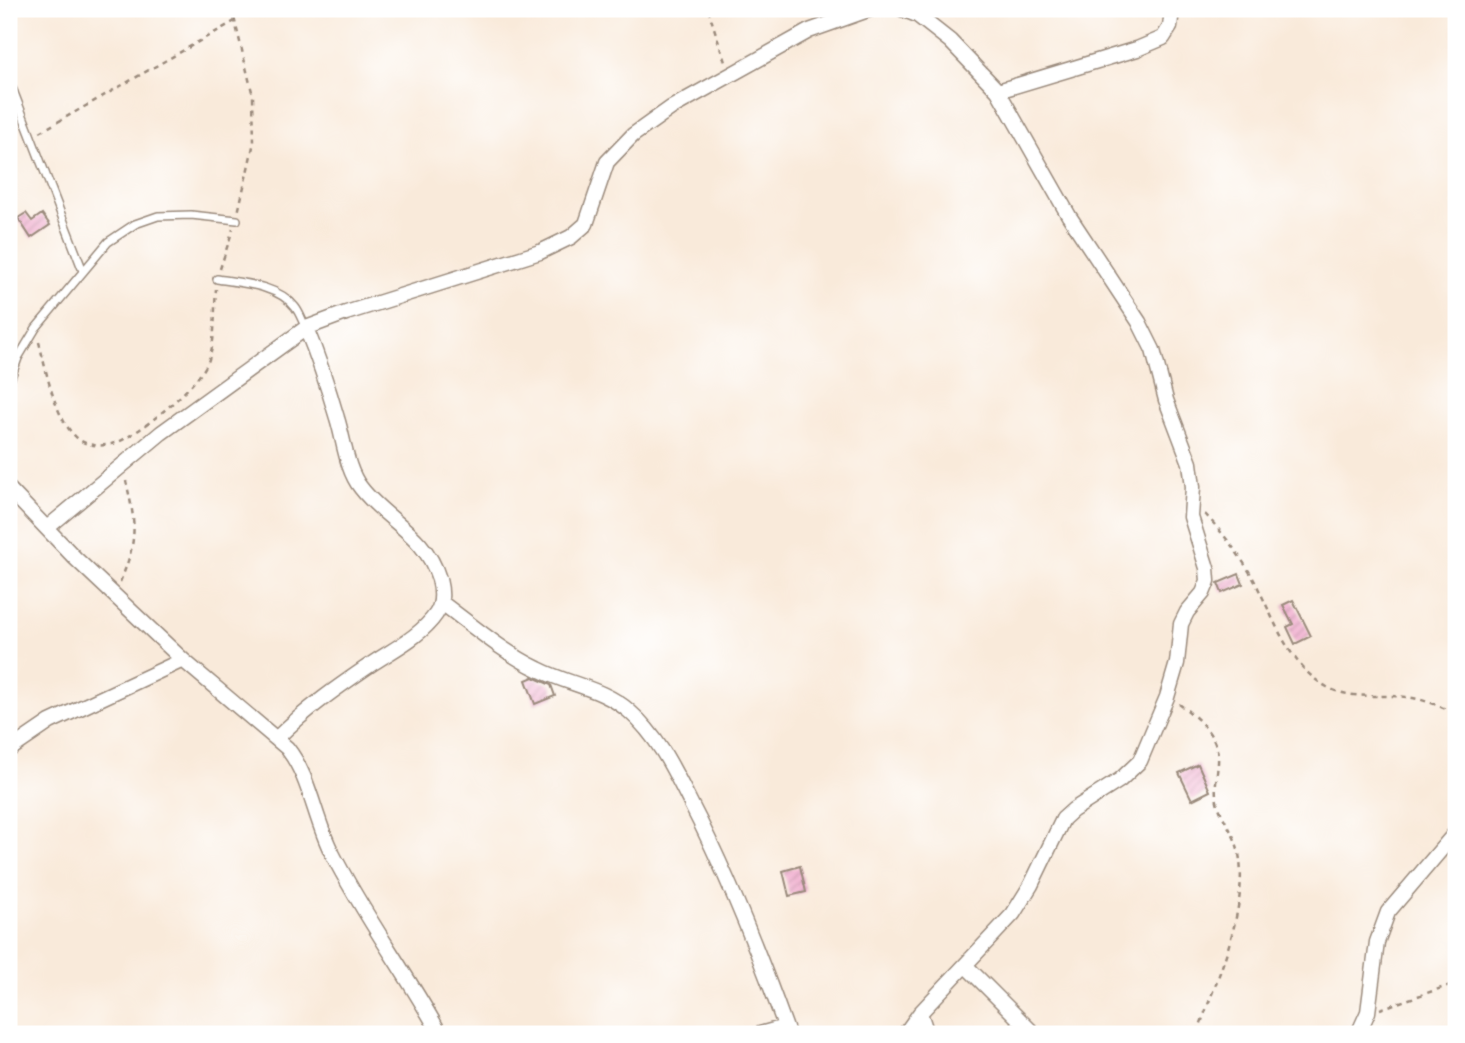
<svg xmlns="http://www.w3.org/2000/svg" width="1465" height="1043" font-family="Delius,sans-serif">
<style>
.building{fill:url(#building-hatch)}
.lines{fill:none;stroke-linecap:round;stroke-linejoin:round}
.lane-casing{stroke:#9a8a7c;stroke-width:10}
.street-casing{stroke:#9a8a7c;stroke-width:17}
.path{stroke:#9a8a7c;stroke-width:2.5;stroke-dasharray:5 5;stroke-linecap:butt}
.lane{stroke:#fff;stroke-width:7}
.street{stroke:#fff;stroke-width:14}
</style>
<defs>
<pattern id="building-hatch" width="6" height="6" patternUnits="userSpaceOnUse" patternTransform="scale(1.75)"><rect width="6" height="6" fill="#f1accd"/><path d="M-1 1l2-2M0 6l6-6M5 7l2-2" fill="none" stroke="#c48ca6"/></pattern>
</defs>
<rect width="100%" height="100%" fill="#fff"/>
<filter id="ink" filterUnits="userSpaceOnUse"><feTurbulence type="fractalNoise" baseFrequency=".0143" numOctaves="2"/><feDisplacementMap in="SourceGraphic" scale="14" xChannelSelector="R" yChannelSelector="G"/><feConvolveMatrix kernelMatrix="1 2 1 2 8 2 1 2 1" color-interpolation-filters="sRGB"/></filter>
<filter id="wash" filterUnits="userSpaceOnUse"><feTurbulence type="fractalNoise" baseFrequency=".00686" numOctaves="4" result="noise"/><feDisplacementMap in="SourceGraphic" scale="28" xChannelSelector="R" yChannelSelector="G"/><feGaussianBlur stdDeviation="1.57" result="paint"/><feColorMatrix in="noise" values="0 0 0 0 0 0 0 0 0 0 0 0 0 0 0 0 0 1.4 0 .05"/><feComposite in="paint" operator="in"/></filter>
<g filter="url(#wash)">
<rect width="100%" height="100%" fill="#f9eada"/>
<g id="blocks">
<path class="building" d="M26,213l6,8 10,-7 8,11 -19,13 -13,-20z
M1239,574l4,10 -21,9 -4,-10z
M1293,600l18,36 -16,8 -8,-17 6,-3 -10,-19z
M533,677l18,8 4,11 -20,8 -9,-24z
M1198,764l12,27 -18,9 -13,-27z
M800,866l6,26 -17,4 -6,-25z"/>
</g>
</g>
<g filter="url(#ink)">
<use href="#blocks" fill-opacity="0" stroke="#9a8a7c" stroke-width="2"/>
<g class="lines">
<g class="lane-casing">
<path id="lane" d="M13,90l70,181
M217,279c25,4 61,6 78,28 5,6 7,14 11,21
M9,383l9,-25 18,-30 72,-86 27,-18 23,-8 33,-1 46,5"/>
</g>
<g class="street-casing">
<path id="street" d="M902,9l15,6 33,26 48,50 71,125 70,106 14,28 13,50 24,63 3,24 -2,30 16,51 1,13 -5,12 -16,19 -6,12 -4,39 -10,34 -27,64 -20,19 -47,30 -10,9 -32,66 -18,29 -93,99 -15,21
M998,91l139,-42 26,-11 7,-11 2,-18
M9,489l66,69 108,102 104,88c23,29 27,69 44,103 32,64 75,121 109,183
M47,528l114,-95 145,-105 40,-15 194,-61 31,-15 15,-13 21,-62 26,-27 38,-27 138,-77 62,-22
M442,603c31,23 61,49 96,66 31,16 65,19 91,42 29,25 45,59 62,93 38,73 69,152 97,230
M277,738c29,-29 62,-52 96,-75 21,-14 48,-27 63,-49 7,-10 6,-23 3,-35 -14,-46 -52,-57 -78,-91 -15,-19 -17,-48 -24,-70 -9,-31 -19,-61 -31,-90
M9,750l41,-28 133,-62
M966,966l68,68
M920,1013l7,21
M760,1034l25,-7
M1358,1034l10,-22 9,-70 11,-30 68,-80"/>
</g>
<path class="path" d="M232,9l21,87 1,46 -16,71
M708,9l17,53
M40,132l195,-111
M220,269l13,-40
M39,342c7,28 15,74 36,94 10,11 27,11 40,7 23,-7 87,-60 94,-84 7,-21 5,-48 7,-70
M1205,514c17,18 35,41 48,64 20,37 34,87 74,109 23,13 53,7 79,10 18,2 34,9 50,17
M120,582c18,-42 16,-58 6,-101
M1179,704c19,14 41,33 39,59 -1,12 -4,26 -1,38 4,17 17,31 21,48 13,57 -22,132 -41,185
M1380,1009l76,-26"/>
<use href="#lane" class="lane"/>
<use href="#street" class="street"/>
</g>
</g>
<rect width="1465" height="1043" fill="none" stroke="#fff" stroke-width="35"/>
</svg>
